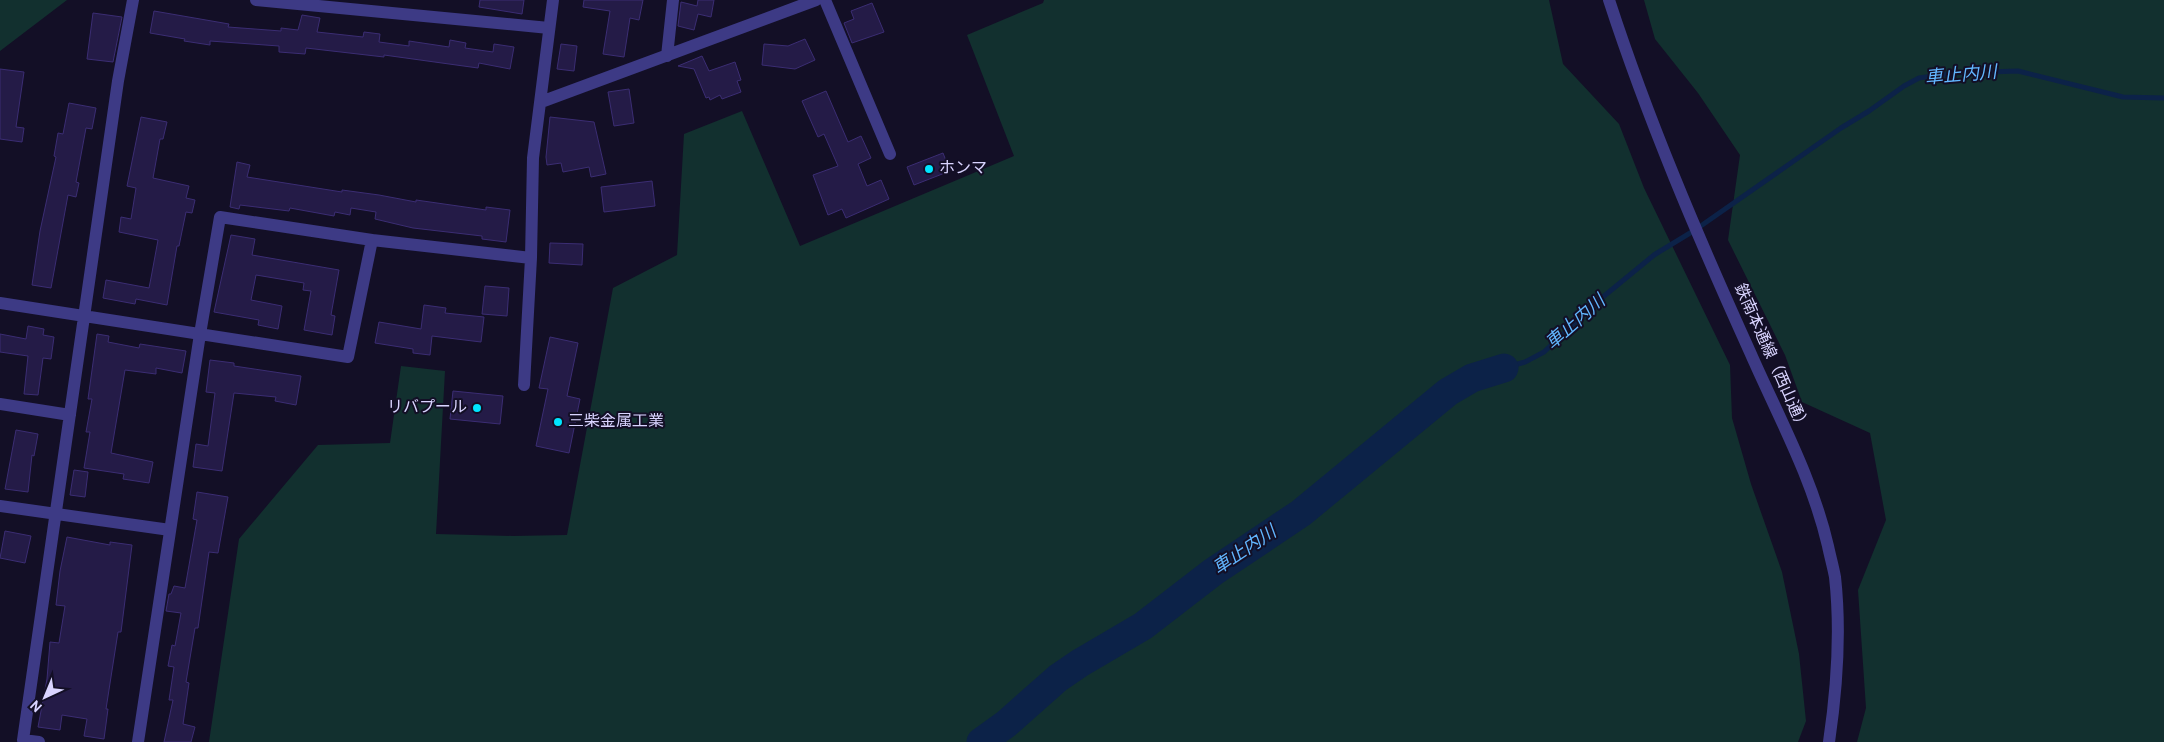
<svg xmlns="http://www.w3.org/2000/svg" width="2164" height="742" font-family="Overpass,'Noto Sans JP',sans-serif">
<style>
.green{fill:#12302f}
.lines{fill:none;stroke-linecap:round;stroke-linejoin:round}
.stream{stroke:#0c2248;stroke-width:5}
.river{stroke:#0c2248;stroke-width:29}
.building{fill:#241b47;stroke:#3b2d73}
.minor{stroke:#3d3a85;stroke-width:12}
.tertiary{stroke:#3d3a85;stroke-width:12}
.poi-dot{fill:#00e5ff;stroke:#130f26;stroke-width:2}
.labels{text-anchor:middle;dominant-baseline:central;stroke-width:4;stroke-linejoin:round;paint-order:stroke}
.poi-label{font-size:16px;fill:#d9d4ff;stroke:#130f26;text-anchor:start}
.street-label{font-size:16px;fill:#d9d4ff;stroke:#130f26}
.water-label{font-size:18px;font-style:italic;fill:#62b6ff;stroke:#130f26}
</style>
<rect width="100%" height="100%" fill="#130f26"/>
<path class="green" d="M0,0h67l-67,51z
M1044,0h505l14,64 56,60 25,64 86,177 2,53 19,66 31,88 17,82 7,67 -8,21h-1589l30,-203 79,-94 72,-2 11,-77 44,5 -9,163 77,2 54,-1 46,-247 64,-33 7,-121 58,-23 58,135 214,-90 -47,-121 76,-32z
M1644,0h520v742h-307l9,-34 -8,-118 28,-70 -16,-87 -68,-31 -17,-47 -57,-115 12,-85 -42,-62 -43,-54z"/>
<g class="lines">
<path class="stream" d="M1504,368l21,-6 19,-10 54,-51 56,-46 41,-25 146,-102 28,-17 35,-25 15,-8 37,-5 62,-2 105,26 41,1"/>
<path class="river" d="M981,742l25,-18 52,-46 22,-15 63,-37 70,-54 88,-59 147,-121 24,-14 32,-10"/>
</g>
<path class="building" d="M480,0h44l-2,14 -43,-7z
M584,0h59l-4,20 -9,-2 -6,39 -21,-3 7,-43 -27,-4z
M698,0h16l-3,17 -13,-3 -4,16 -16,-4 3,-24 16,4z
M872,3l12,29 -32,11 -8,-20 10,-4 -3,-8z
M154,11l75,13 -1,3 53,4v-3l17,2 4,-15 18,3 -3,14 46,5 1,-5 16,2 -1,8 30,4v-5l40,6 1,-7 16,3 -1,5 28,4 1,-8 20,3 -4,22 -31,-6 -1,5 -94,-13v2l-78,-9 -1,6 -26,-2v-6l-69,-5v4l-26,-4 1,-2 -35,-6z
M93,13l29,4 -9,45 -26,-3z
M805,39l10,21 -20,9 -33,-4 2,-21 24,2z
M561,44l16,2 -3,25 -17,-2z
M702,56l7,15 26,-9 6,18 -4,1 4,11 -19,7 -2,-4 -10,5 -1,-3 -3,1 -12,-29 -16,-3z
M0,69l24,3 -8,55 8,1 -2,14 -22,-3z
M629,89l5,34 -20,3 -6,-34z
M826,91l22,51 13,-6 10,22 -13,6 9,22 14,-6 8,19 -43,19 -4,-9 -14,6 -15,-40 25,-9 -14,-32 -6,3 -16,-36z
M69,103l27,5 -4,21 -6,-1 -10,54 3,1 -3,14 -8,-2 -17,93 -19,-3 8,-54 16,-74 -2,-1 4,-23 5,1z
M141,117l26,5 -4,17h-3l-7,39 36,8 -3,12 9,2 -3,13 -6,-1 -7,34h-2l-10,59 -31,-6 -1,5 -32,-6 3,-18 43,8 2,-10 7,-38 -39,-8 2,-15 10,2 5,-31 -9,-2z
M550,117l44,5 12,52 -15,3 -2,-10 -26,5 -2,-9 -14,2 -1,-8z
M943,153l7,18 -36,14 -7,-18z
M237,162l13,3 -3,12 95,15v-2l37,5 37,7v-2l70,10v-3l24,3 -4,32 -24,-3v-3l-69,-8 -38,-9 1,-7 -25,-4 -1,7 -15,-3 -1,4 -44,-8 -1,3 -49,-6 -1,4 -9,-2z
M652,181l3,25 -51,6 -3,-25z
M231,235l24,4 -3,16 87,15 -8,45 4,1 -3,19 -28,-5 7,-39 -8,-1 1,-7 -48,-8 -5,25 31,6 -4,23 -20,-4 1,-5 -45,-8z
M550,243l33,1 -1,21 -33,-2z
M485,286l24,2 -2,28 -25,-2z
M424,305l22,3 -1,5 39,4 -3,25 -49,-6 -2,19 -17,-2v-4l-38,-6 4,-21 42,7z
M28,326l16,3 -1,6 11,2 -3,22 -8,-1 -5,37 -14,-1 4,-38 -28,-4v-18l26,5z
M97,334l12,2 -1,6 31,6 1,-4 46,7 -4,22 -26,-5v6l-31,-4 -14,83 42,9 -4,21 -26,-4 1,-5 -40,-6 6,-36h-4l6,-33h-4z
M550,337l28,6 -11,53 13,3 -11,54 -33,-7 12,-57 -9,-1z
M210,360l24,3v3l67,10 -5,29 -21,-4 1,-4 -42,-4 -12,78 -29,-4 3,-23 12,2 7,-53 -9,-1z
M453,391l50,5 -3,28 -50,-5z
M16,430l22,4 -4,22 -2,-1 -4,37 -23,-3z
M74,470l14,2 -3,25 -15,-2z
M197,492l31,5 -10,56 -9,-1 -11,76h-3l-9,54 3,1 -6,41 12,3 -4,15h-27l9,-42h-4l5,-33 -6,-1 4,-21 3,1 6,-33 -15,-2 3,-17h2l3,-8 11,2 12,-68 -4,-1z
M5,531l26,5 -6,27 -25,-5z
M67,537l43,8v-3l22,3 -11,87h-3l-12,77h2l-4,30 -20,-3 3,-17 -25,-4 -2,15 -22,-3 9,-48 3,-37 9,1 6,-37 -9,-1 4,-34z"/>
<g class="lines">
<path class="minor" d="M256,0l293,28
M825,0l65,154
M667,56l6,-56
M541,102l275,-102
M0,303l348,54 24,-117
M524,385l7,-127 2,-100 20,-158
M0,404l70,11
M0,506l170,24
M39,742l-16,-2 95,-659 15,-81
M138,742l62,-408 20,-117 152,23 159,18"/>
<path class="tertiary" d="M1609,0c39,120 89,237 141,352 28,64 62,125 78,194 2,10 5,20 7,31 6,54 2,111 -6,165"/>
</g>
<g class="poi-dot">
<circle cx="929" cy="169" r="5"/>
<circle cx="477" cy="408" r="5"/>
<circle cx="558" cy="422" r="5"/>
</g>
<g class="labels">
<g class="poi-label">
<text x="939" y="169">ホンマ</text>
<text x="467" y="408" text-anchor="end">リバプール</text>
<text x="568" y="422">三柴金属工業</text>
</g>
<g class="street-label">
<text transform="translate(1771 358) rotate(66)">鉄南本通線（西山通）</text>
</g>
<g class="water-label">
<text transform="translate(1961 76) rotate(-5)">車止内川</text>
<text transform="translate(1576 323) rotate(-41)">車止内川</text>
<text transform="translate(1245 551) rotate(-34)">車止内川</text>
</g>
</g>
<g transform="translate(45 697) rotate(224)" stroke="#130f26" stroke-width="4" paint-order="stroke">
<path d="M0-4L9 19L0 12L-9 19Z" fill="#d9d4ff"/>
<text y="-8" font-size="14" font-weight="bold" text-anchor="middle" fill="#d9d4ff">N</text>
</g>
</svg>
